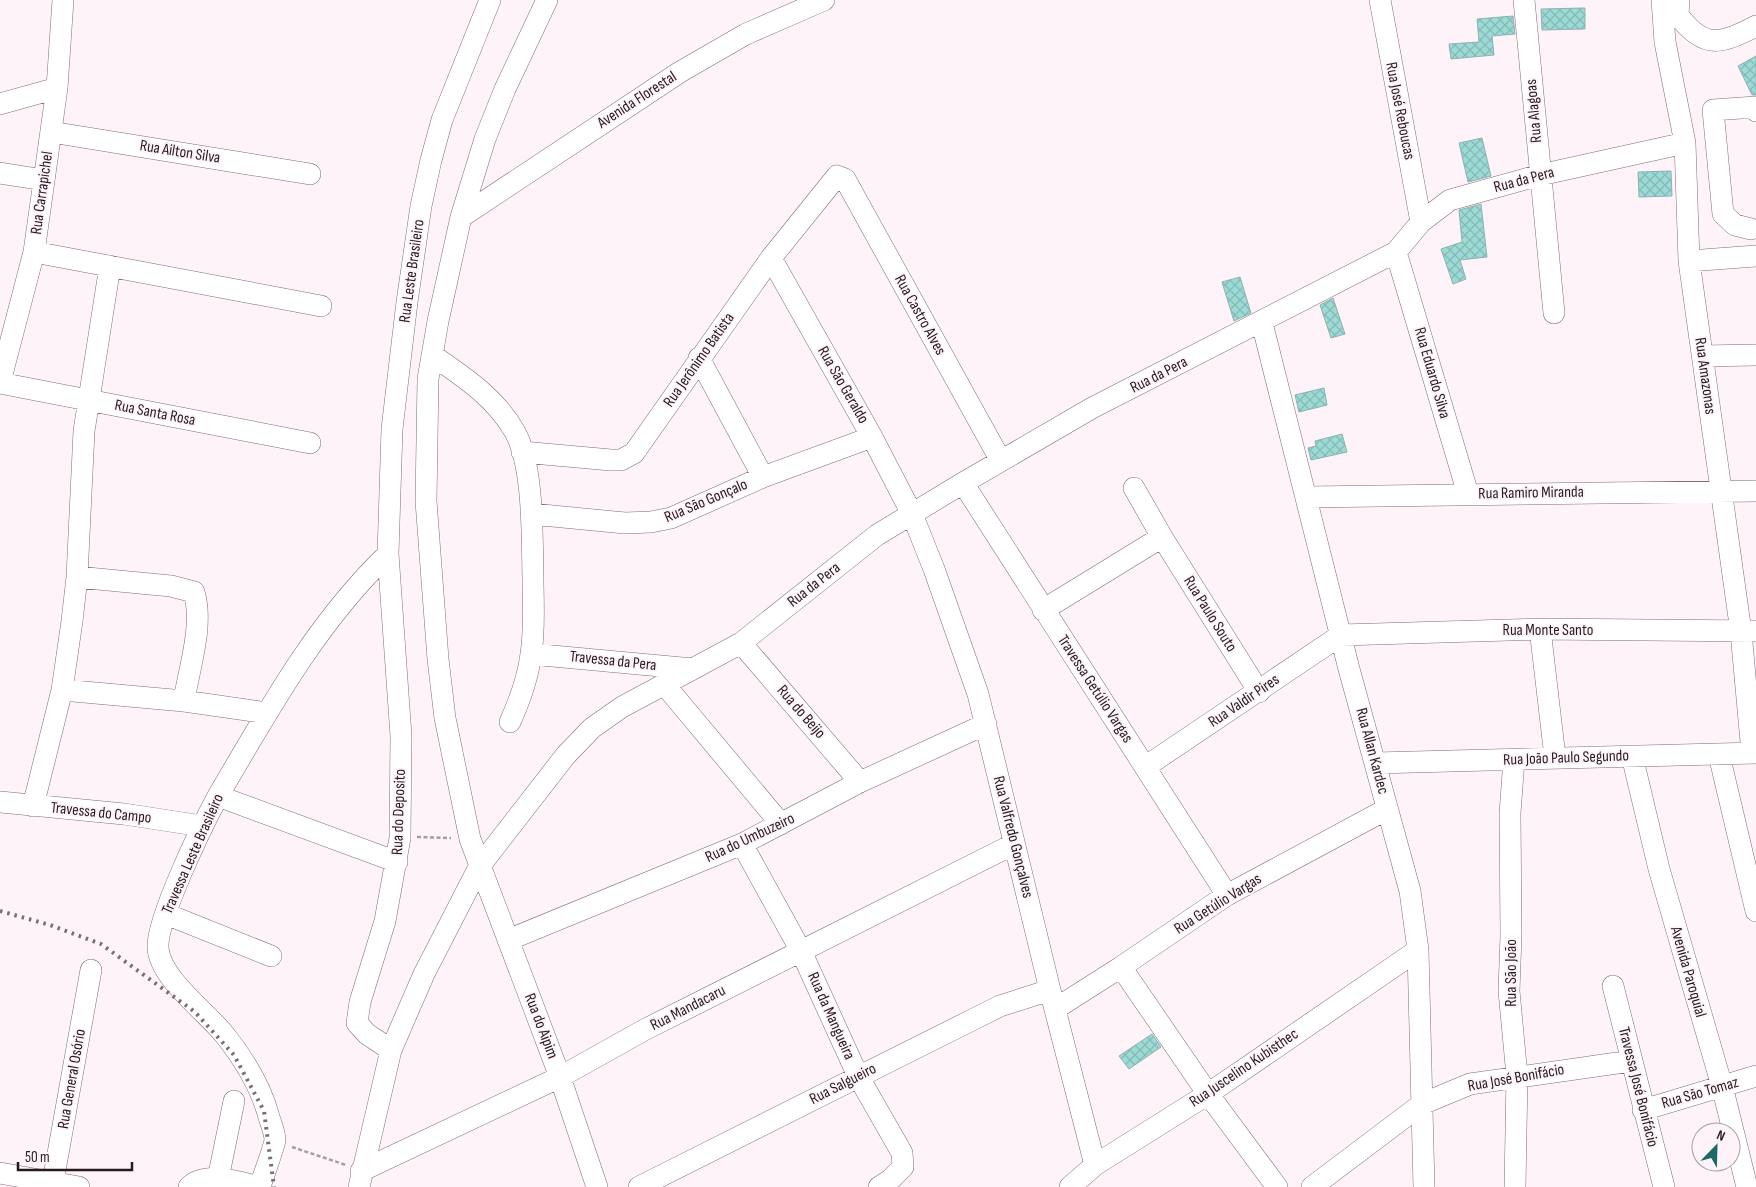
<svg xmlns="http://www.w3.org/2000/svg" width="1756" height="1187" font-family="'Sofia Sans Condensed',sans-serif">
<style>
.building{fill:url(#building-cross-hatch);stroke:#90b2af}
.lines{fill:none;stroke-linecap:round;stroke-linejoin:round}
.minor-casing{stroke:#826b79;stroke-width:22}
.path{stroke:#a69ca2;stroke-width:2.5;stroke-dasharray:4 2.5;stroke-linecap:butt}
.minor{stroke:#fff;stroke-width:21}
.rail{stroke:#786e73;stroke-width:4;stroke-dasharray:2.5 5;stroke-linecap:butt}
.labels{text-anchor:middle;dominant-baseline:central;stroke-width:4;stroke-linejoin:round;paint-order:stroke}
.street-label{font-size:16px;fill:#241b20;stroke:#fef3f9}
</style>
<defs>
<pattern id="building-cross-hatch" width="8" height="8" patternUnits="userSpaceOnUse" patternTransform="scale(1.25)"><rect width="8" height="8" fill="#9bdad5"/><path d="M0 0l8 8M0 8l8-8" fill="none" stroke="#85bab7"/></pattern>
</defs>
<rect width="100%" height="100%" fill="#fef3f9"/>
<path class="building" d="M1585,8v21l-43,1 -1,-21z
M1513,16l2,18 -23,2 2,19 -43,4 -2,-15 30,-2 -2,-23z
M1756,56v39h-4l-14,-29z
M1482,138l9,38 -23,6 -9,-39z
M1671,171l1,25 -33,1 -1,-25z
M1481,204l6,53 -27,3 6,19 -13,5 -12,-35 21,-7 -3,-32z
M1240,277l11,36 -17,8 -12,-39z
M1333,298l12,36 -14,4 -11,-33z
M1324,388l3,17 -28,7 -4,-17z
M1342,434l5,18 -36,8 -3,-12 8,-2 -1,-5z
M1152,1034l9,13 -32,22 -10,-13z"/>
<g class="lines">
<g class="minor-casing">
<path id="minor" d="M547,0l-42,89 -20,50 -24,78 -23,104 -10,58 -2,122 12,158 7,59 25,121 90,238 37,110
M1380,0l41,222
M1524,0l30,313
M1662,0l3,42 20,101 4,118 52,371 11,121
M1679,0l-1,15c26,35 43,29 78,11
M0,104l57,-16
M51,132l259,42
M0,173l44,7
M461,217l219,-145 66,-38 78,-34
M1751,229l-16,-4 -12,-11 -10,-104 43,-3v4
M34,252l287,54
M1396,252l72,242
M771,258l101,179 40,77 22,55 44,125 72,296 45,175
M1689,261l67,-5
M1262,323l87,346 61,222 8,59 6,237
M432,355c32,22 64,43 83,77 19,34 17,107 18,146 0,25 2,51 -2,76 -3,24 -11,46 -21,68
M1703,356l53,-1
M699,358l64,119
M0,382l34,-130 23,-164 6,-88
M0,383l310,60
M522,452l89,8h10l13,-7 137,-195 66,-82 8,3 156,282
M963,483l264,412
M1134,488l28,49 97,155
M1307,497l449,-6
M532,514l93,9 26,-1 20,-4 92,-41 109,-40
M77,577l94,9 23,6c10,33 -5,76 -10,109
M1043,610l119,-73
M1540,629l15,128
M741,643l119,139
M531,654l162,15
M664,684l117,140
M62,690l122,11 83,12
M1719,755l37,156
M1632,756l27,113 63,217 25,101
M1514,760l-4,53 1,122 -2,56 8,85 -2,111
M1376,763l380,-10
M1145,767l196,-132 199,-6 216,2
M218,796l179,66
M0,802l124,12 78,12
M33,806l29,-116 10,-69 5,-44 7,-146 26,-165
M742,844l59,107 57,125 44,77 1,14 -13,13 -11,7
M166,914l105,42
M508,940l234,-96 118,-62 126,-58
M1121,967l87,127 69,93
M1613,986l51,201
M1055,1009l66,-42 106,-72 160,-86
M391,1050l-24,-16 -10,-11 3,-21 25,-81 15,-83 1,-102 -13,-182 4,-125 15,-127 14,-96 10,-46 11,-40 48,-120
M1643,1110l113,-34
M361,1171l199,-94 86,-48 368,-185
M0,1173l79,14
M218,1179l16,-78
M52,1187l39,-217
M189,1187c17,-17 51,-4 71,0
M260,1187c3,-11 14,-39 15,-47 0,-7 -4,-16 -6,-23 -8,-30 -25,-58 -45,-83 -19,-23 -64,-56 -66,-86 -2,-28 45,-124 60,-152 50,-85 98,-173 170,-242
M359,1187l32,-137 33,-76 55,-107 87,-112 26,-27 30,-21 119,-64 136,-108 86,-52 129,-75 304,-156 25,-30 29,-22 90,-25 145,-32
M639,1187l335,-168 26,-13 50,-16
M1070,1187l25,-22 113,-71 210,-144
M1312,1187l110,-83 48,-20 161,-23"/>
</g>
<path class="path" d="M417,837l34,1
M292,1147l54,18"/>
<use href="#minor" class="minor"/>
<path class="rail" d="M0,911l50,14 51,19 94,68 39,43 30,56 10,76"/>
</g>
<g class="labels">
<g class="street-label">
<text transform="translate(637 100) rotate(-33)">Avenida Florestal</text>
<text transform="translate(1400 111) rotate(79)">Rua José Reboucas</text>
<text transform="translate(1534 111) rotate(-95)">Rua Alagoas</text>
<text transform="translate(180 152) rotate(9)">Rua Ailton Silva</text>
<text transform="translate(1524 180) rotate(-15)">Rua da Pera</text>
<text transform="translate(42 193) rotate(-82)">Rua Carrapichel</text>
<text transform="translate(412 271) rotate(-82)">Rua Leste Brasileiro</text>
<text transform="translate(920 315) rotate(61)">Rua Castro Alves</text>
<text transform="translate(699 360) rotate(-55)">Rua Jerônimo Batista</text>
<text transform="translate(1432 373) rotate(74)">Rua Eduardo Silva</text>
<text transform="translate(1159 375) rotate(-27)">Rua da Pera</text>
<text transform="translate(1705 376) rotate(82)">Rua Amazonas</text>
<text transform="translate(843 385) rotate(60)">Rua São Geraldo</text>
<text transform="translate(155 413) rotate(11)">Rua Santa Rosa</text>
<text transform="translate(1531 493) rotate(-1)">Rua Ramiro Miranda</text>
<text transform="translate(706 501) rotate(-23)">Rua São Gonçalo</text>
<text transform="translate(814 585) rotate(-38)">Rua da Pera</text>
<text transform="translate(1210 614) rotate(58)">Rua Paulo Souto</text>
<text x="1548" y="630">Rua Monte Santo</text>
<text transform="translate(613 661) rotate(6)">Travessa da Pera</text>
<text transform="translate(1095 689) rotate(57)">Travessa Getúlio Vargas</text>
<text transform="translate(1244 701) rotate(-34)">Rua Valdir Pires</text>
<text transform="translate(801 712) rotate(49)">Rua do Beijo</text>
<text transform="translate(1372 751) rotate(75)">Rua Allan Kardec</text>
<text transform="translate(1566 758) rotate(-2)">Rua João Paulo Segundo</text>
<text transform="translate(399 812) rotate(-88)">Rua do Deposito</text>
<text transform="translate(101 813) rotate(6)">Travessa do Campo</text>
<text transform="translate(1013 837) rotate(76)">Rua Valfredo Gonçalves</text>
<text transform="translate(750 838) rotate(-25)">Rua do Umbuzeiro</text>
<text transform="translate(193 854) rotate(-66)">Travessa Leste Brasileiro</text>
<text transform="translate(1218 904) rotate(-32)">Rua Getúlio Vargas</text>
<text transform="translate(1688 972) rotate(74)">Avenida Paroquial</text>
<text transform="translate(1511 973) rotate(-90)">Rua São João</text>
<text transform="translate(688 1008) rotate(-27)">Rua Mandacaru</text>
<text transform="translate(831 1016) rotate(66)">Rua da Mangueira</text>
<text transform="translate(541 1026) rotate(69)">Rua do Aipim</text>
<text transform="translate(1244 1068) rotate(-34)">Rua Juscelino Kubisthec</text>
<text transform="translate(1516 1078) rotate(-10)">Rua José Bonifácio</text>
<text transform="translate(72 1079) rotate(-80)">Rua General Osório</text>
<text transform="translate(843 1084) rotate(-27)">Rua Salgueiro</text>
<text transform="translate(1638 1087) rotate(76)">Travessa José Bonifácio</text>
<text transform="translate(1700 1093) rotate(-16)">Rua São Tomaz</text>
</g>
</g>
<g transform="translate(1716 1147) rotate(23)"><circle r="24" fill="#fef3f9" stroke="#a79da2"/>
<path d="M0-4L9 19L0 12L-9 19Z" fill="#1d6965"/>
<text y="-8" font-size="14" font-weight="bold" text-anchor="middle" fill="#241b20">N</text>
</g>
<path d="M18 1162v8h114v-8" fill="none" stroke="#241b20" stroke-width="2.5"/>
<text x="25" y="1162" font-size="15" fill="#241b20" stroke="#fef3f9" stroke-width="4" paint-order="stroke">50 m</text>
</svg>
